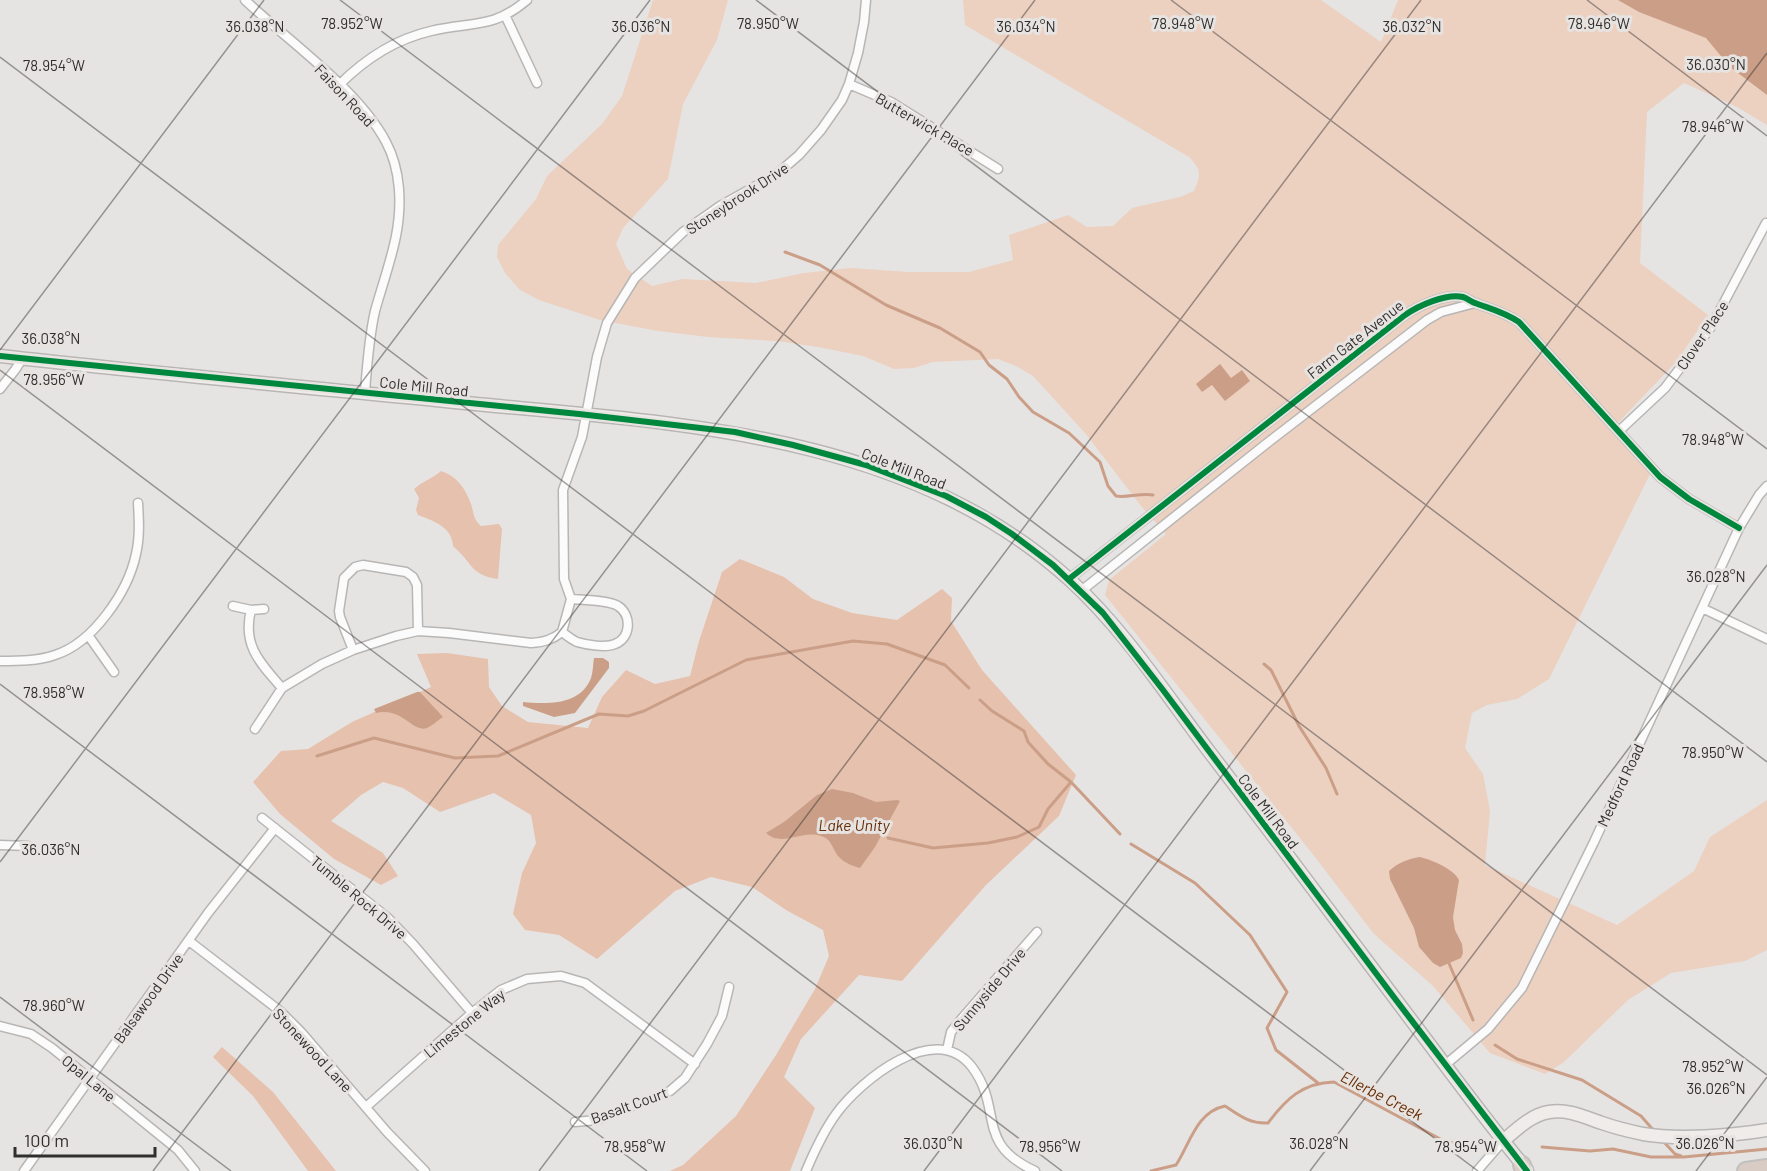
<svg xmlns="http://www.w3.org/2000/svg" width="1767" height="1171" font-family="Barlow,sans-serif">
<style>
.green{fill:#ecd0c0}
.forest{fill:#e6c1ae}
.water{fill:#cb9f87}
.lines{fill:none;stroke-linecap:round;stroke-linejoin:round}
.stream{stroke:#cb9f87;stroke-width:3}
.street-casing{stroke:#b8b6b5;stroke-width:11}
.secondary-casing{stroke:#b8b6b5;stroke-width:15}
.highway-casing{stroke:#c1c0bf;stroke-width:20}
.street{stroke:#fbfbfb;stroke-width:8}
.secondary{stroke:#f0ecea;stroke-width:12}
.highway{stroke:#d8ccc4;stroke-width:16}
.cycleway-casing{stroke:#e7e3e1;stroke-width:10}
.cycleway{stroke:#00873e;stroke-width:6}
.ticks{fill:none;stroke:#312f2e;stroke-width:1.5;stroke-opacity:0.45}
.labels{text-anchor:middle;dominant-baseline:central;stroke-width:6;stroke-linejoin:round;paint-order:stroke}
.street-label{font-size:15px;fill:#312f2e;stroke:#e7e3e1}
.water-label{font-size:16px;font-style:italic;fill:#672d04;stroke:#e7e3e1}
.ticks-label{font-size:15px;text-anchor:middle;fill:#312f2e;stroke:#e7e3e1;stroke-width:6;stroke-linejoin:round;paint-order:stroke}
</style>
<rect width="100%" height="100%" fill="#e6e4e2"/>
<path class="green" d="M653,0h75l-11,40 -34,64 -15,75 -45,49 -7,16 11,25 25,17 30,-7 74,4 48,-10 47,-5 57,4h61l44,-12 -4,-25 59,-20 19,12 26,-1 19,-18 48,-11 14,-6c7,-16 8,-21 -5,-34l-224,-132 -2,-25h358l60,42 17,-42h369v125l-30,-18 -53,-24 -37,29 -7,151 68,52 -31,46 -64,67 38,44 -102,207 -32,20 -30,6 -15,8 -7,35 18,26 7,37 -5,54 132,60 77,-54 16,-34 57,-37v150l-22,11 -74,12 -43,27 -64,62 -19,12 -55,-21 -57,-67 -59,-52 -63,-82 -206,-257 4,-15 57,-46 -25,-28 -56,-73 -52,-57 -17,-10 -18,-7 -65,3 -19,6 -20,1 -31,-13 -45,-9 -41,-6 -69,-4 -50,-6 -58,-11 -61,-20 -19,-10 -15,-17 -8,-16 1,-12 38,-46 11,-23 55,-52 20,-28z"/>
<path class="forest" d="M441,471c16,5 24,17 30,33 3,9 2,15 10,22l18,-2 3,5 -4,50c-28,-4 -25,-16 -45,-33 -1,-19 -19,-25 -35,-31l-2,-5 3,-12 -5,-9c9,-8 19,-11 27,-18z
M740,559l44,18 29,22 39,14 45,7 45,-31 10,9 -1,23 31,49 94,105 -17,41 -73,69 -84,96 -43,-6 -58,64 -17,38 31,31 -25,63h-120l13,-6 53,-49 40,-61 39,-66 14,-33 -6,-26 -37,-20 -34,-23 -41,-10 -36,14 -78,68 -38,-24 -34,-5 -12,-16 9,-41 14,-30 -5,-28 -37,-22 -54,19 -37,-24 -20,-6 -22,13 -30,26 52,32 15,23 -17,9 -47,-26 -54,-45 -27,-32 28,-31 27,-2 44,-27 79,-35 -14,-33 30,-1 41,6 1,28 13,19 26,16 60,6 14,-31 24,-27 29,14 35,-8 9,-35 23,-69z
M222,1047l51,45 63,79h-28l-55,-75 -40,-39z"/>
<path class="water" d="M1618,0h149v95l-37,-28 -24,-29 -67,-26z
M1220,364l11,14 11,-8 8,11 -25,20 -13,-16 -10,7 -6,-8z
M594,658h9l6,4v6l-34,45 -21,4 -31,-11v-4c24,2 57,4 68,-24 2,-6 2,-14 3,-20z
M417,692h3l23,25c-5,3 -11,9 -16,11 -15,5 -24,-21 -51,-15l-2,-4z
M832,789l21,4 23,9 21,-2 3,1 -25,46 -15,21c-7,-2 -16,-5 -21,-11 -7,-8 -7,-18 -18,-21 -19,-7 -39,12 -55,-3l18,-11 33,-27z
M1420,857c12,3 34,12 39,23l-6,37 2,13 7,14 1,9 -2,5 -21,9 -7,-4 -14,-16 -5,-19 -24,-49 -1,-8c10,-9 19,-12 31,-14z"/>
<g class="lines">
<path class="stream" d="M785,252l35,13 66,40 54,23 40,24 9,13 18,14 12,18 14,15 36,21 31,29 8,24 8,10c11,2 23,-3 37,-1
M1264,664l7,6 28,56 27,42 11,26
M980,700l12,11 32,20 4,11 20,22 23,18 49,52
M317,756l57,-18 81,20 43,-2 101,-42 29,2 16,-5 102,-51 107,-19 34,3 58,21 24,23
M888,838l45,10 55,-5 29,-6 22,-10 9,-18 23,-27
M1131,844l64,39 55,52 37,57 -20,36 9,22 42,33
M1448,961l25,59
M1495,1045l22,14 65,21 59,36 14,16
M1663,1141l12,13 6,2
M1542,1147l48,4 23,-2 38,8h33l83,-8
M1151,1171l25,-6c14,-21 20,-53 49,-59 15,10 25,18 43,17 18,-24 34,-40 66,-41l110,59 26,5"/>
<g class="street-casing">
<path id="street" d="M245,0c43,41 113,89 141,142 15,28 16,63 10,94 -5,25 -14,50 -21,75 -6,26 -8,54 -10,81
M505,15l32,68
M849,84l42,18 107,67
M339,85c25,-25 57,-46 92,-54 40,-10 61,-1 96,-31
M0,389l15,-19 7,-11
M1619,431l46,-43 46,-61 55,-104
M1069,579l336,-264c13,-9 41,-22 58,-18 4,1 8,5 12,6 16,6 29,9 44,19l141,155 29,22 50,29
M1081,591l185,-147 161,-124 14,-8 34,-9
M233,606l18,4 13,-1
M1702,608l65,31
M251,610c-9,35 9,53 31,78
M562,632l9,-33 -7,-20 -1,-89 19,-53 15,-80 10,-34 28,-45 48,-46 37,-26 57,-32 22,-19 22,-25 21,-30 7,-16 9,-31 6,-31 2,-22
M562,632c4,3 10,8 15,10 10,3 29,6 38,2 16,-6 17,-29 3,-38 -10,-6 -35,-6 -47,-7
M88,635l26,37
M353,650l-13,-33 -1,-6 5,-33 11,-11 8,-2 43,7 7,5 4,8 1,46
M0,661c18,0 38,0 55,-6 38,-12 73,-63 81,-101 4,-17 3,-34 2,-51
M255,729l27,-41 40,-24 31,-14 43,-14 22,-5 31,2 82,10c13,-1 21,-3 31,-11
M262,818l126,100 25,26 59,69
M0,845l28,1
M189,941l91,70 22,22 85,99 38,39
M0,1026l31,8 21,14 126,102 17,21
M947,1050l4,-18 7,-9 79,-91
M1445,1065l43,-36 34,-41 72,-146 145,-314 20,-33 8,-9
M366,1107l106,-94 29,-23 26,-11 34,-3 24,7 110,81
M575,1122l22,-2 73,-29 15,-13 22,-34 15,-28 7,-29
M24,1171l184,-258 67,-85
M806,1171c8,-19 17,-39 30,-57 24,-33 99,-95 136,-47 32,43 2,76 63,104
M1477,1171l26,-30"/>
</g>
<g class="secondary-casing">
<path id="secondary" d="M0,356c151,17 303,31 455,46 212,21 448,27 615,178 55,50 96,115 141,174 72,94 142,189 213,283 34,45 67,90 103,133
M1503,1141c14,-12 28,-26 46,-29 20,-3 35,5 53,11 14,5 27,8 41,11 35,6 88,2 124,-4"/>
</g>
<g class="highway-casing">
<path id="highway" d="M1522,1165l2,6
M1746,1171l21,-3"/>
</g>
<use href="#street" class="street"/>
<use href="#secondary" class="secondary"/>
<use href="#highway" class="highway"/>
<g class="cycleway-casing">
<path id="cycleway" d="M0,356l579,58 156,18 58,13 73,20 80,31 40,21 26,17 41,31 50,48 60,77 233,310 131,171
M1069,579l336,-264c13,-9 41,-22 58,-18 4,1 8,5 12,6 16,6 29,9 44,19l141,155 29,22 50,29"/>
</g>
<use href="#cycleway" class="cycleway"/>
</g>
<path class="ticks" d="M340,0l1427,1075M756,0l1011,762M1171,0l596,449M1587,0l180,136M0,57l1478,1114M0,350l264,-350M0,370l1062,801M0,684l647,487M0,862l650,-862M0,997l231,174M153,1171l882,-1171M539,1171l882,-1171M924,1171l843,-1118M1310,1171l457,-606M1696,1171l71,-94"/>
<g class="labels">
<g class="street-label">
<text transform="translate(345 95) rotate(47)">Faison Road</text>
<text transform="translate(925 124) rotate(30)">Butterwick Place</text>
<text transform="translate(737 198) rotate(-33)">Stoneybrook Drive</text>
<text transform="translate(1702 335) rotate(-56)">Clover Place</text>
<text transform="translate(1355 339) rotate(-38)">Farm Gate Avenue</text>
<text transform="translate(424 386) rotate(6)">Cole Mill Road</text>
<text transform="translate(904 468) rotate(21)">Cole Mill Road</text>
<text transform="translate(1620 785) rotate(-65)">Medford Road</text>
<text transform="translate(1269 811) rotate(53)">Cole Mill Road</text>
<text transform="translate(359 897) rotate(40)">Tumble Rock Drive</text>
<text transform="translate(989 989) rotate(-50)">Sunnyside Drive</text>
<text transform="translate(148 998) rotate(-54)">Balsawood Drive</text>
<text transform="translate(464 1023) rotate(-39)">Limestone Way</text>
<text transform="translate(313 1050) rotate(47)">Stonewood Lane</text>
<text transform="translate(89 1078) rotate(39)">Opal Lane</text>
<text transform="translate(629 1105) rotate(-20)">Basalt Court</text>
</g>
<g class="water-label">
<text x="854" y="824">Lake Unity</text>
<text transform="translate(1382 1095) rotate(27)">Ellerbe Creek</text>
</g>
</g>
<g class="ticks-label">
<text x="352" y="29">78.952°W</text>
<text x="768" y="29">78.950°W</text>
<text x="1183" y="29">78.948°W</text>
<text x="1599" y="29">78.946°W</text>
<text x="255" y="32">36.038°N</text>
<text x="641" y="32">36.036°N</text>
<text x="1026" y="32">36.034°N</text>
<text x="1412" y="32">36.032°N</text>
<text x="1716" y="70">36.030°N</text>
<text x="54" y="71">78.954°W</text>
<text x="1713" y="132">78.946°W</text>
<text x="51" y="344">36.038°N</text>
<text x="54" y="385">78.956°W</text>
<text x="1713" y="445">78.948°W</text>
<text x="1716" y="582">36.028°N</text>
<text x="54" y="698">78.958°W</text>
<text x="1713" y="758">78.950°W</text>
<text x="51" y="855">36.036°N</text>
<text x="54" y="1011">78.960°W</text>
<text x="1713" y="1072">78.952°W</text>
<text x="1716" y="1094">36.026°N</text>
<text x="933" y="1149">36.030°N</text>
<text x="1319" y="1149">36.028°N</text>
<text x="1705" y="1149">36.026°N</text>
<text x="635" y="1152">78.958°W</text>
<text x="1050" y="1152">78.956°W</text>
<text x="1466" y="1152">78.954°W</text>
</g>
<path d="M15 1147v9h140v-9" fill="none" stroke="#312f2e" stroke-width="3"/>
<text x="24" y="1147" font-size="18" fill="#312f2e" stroke="#e7e3e1" stroke-width="4.5" paint-order="stroke">100 m</text>
</svg>
